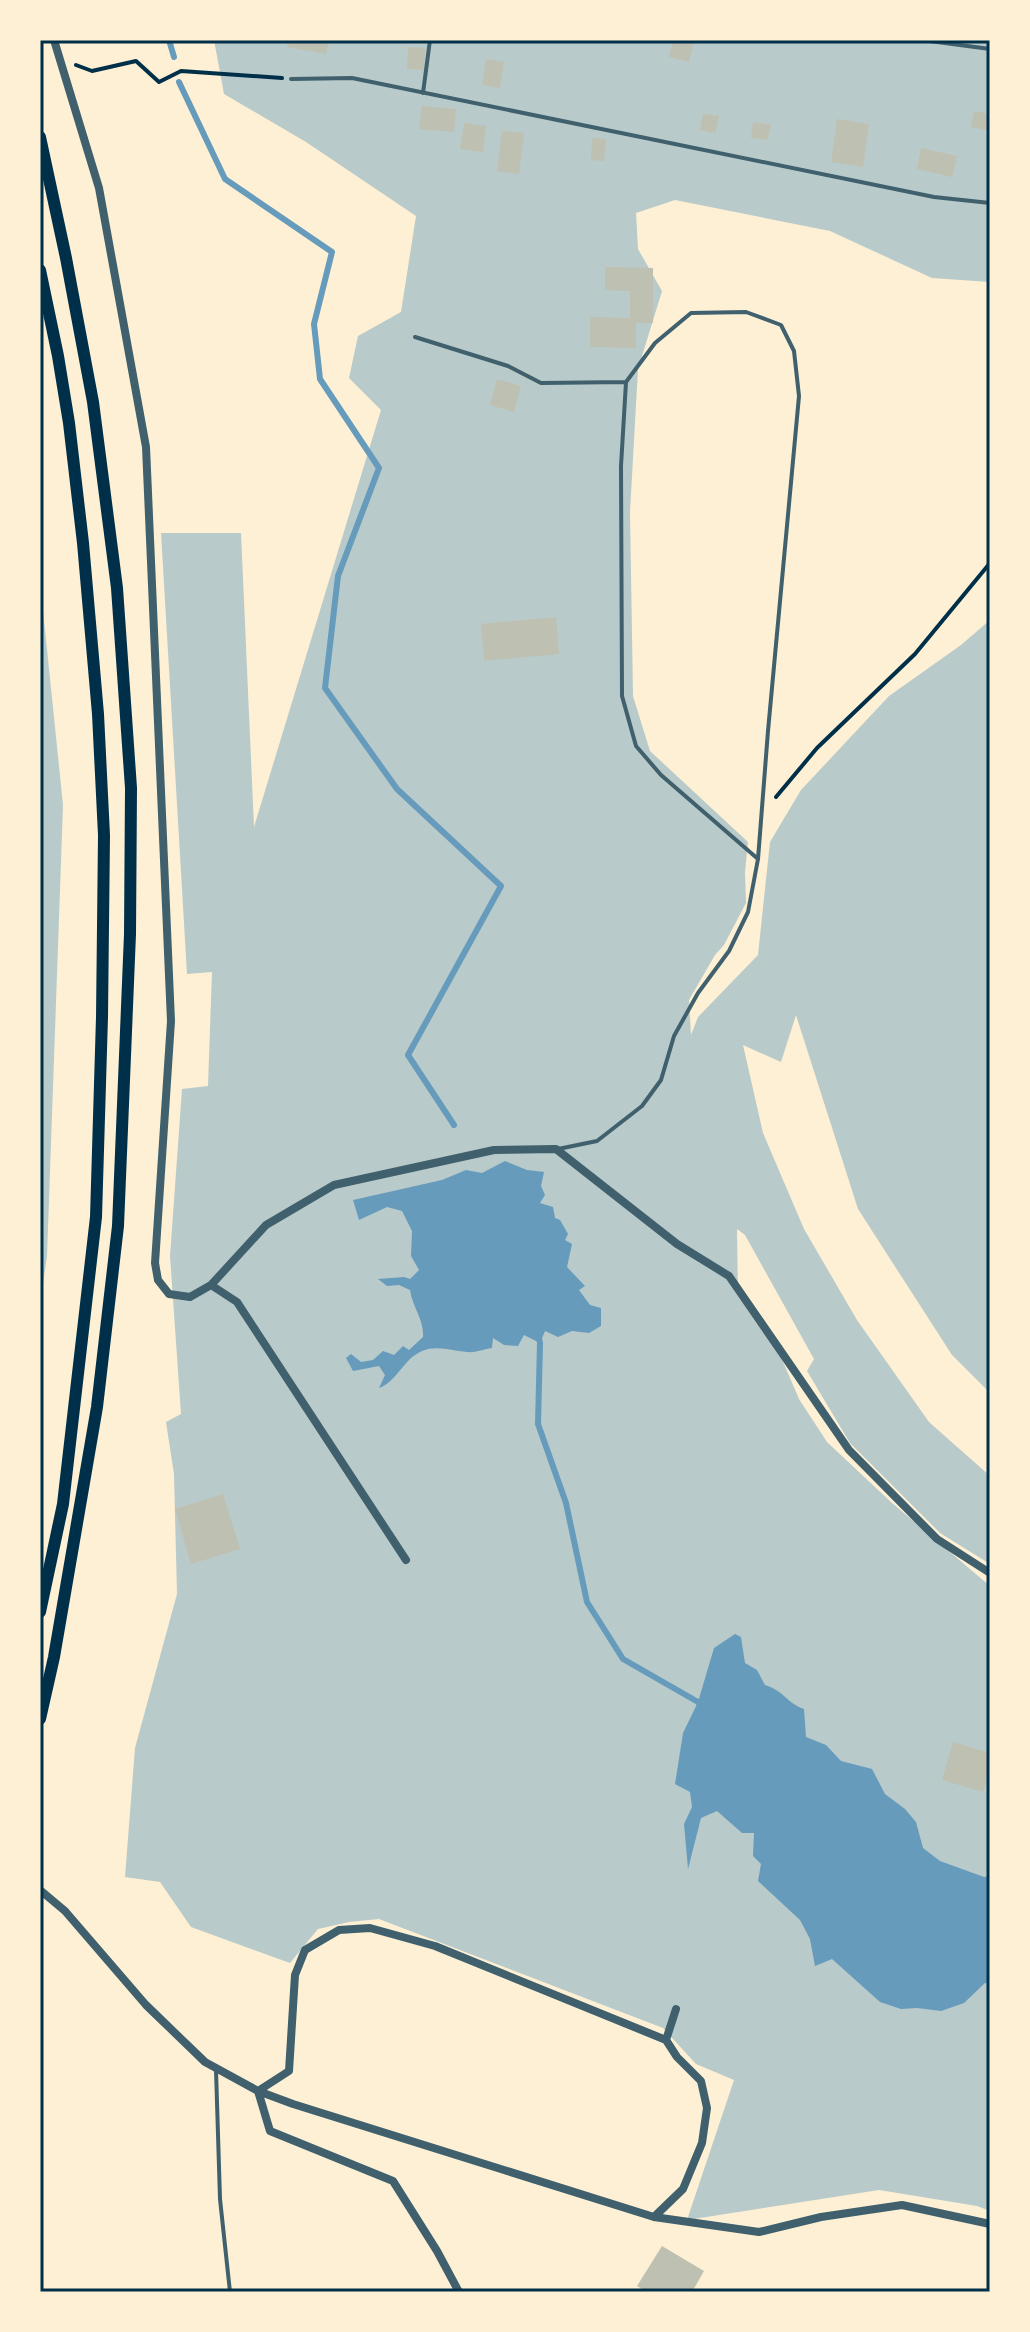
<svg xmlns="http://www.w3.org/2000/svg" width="1030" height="2332" font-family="'IBM Plex Serif',serif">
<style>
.green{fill:#b9caca}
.water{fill:#669bbc}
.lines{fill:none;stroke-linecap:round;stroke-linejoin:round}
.stream{stroke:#669bbc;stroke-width:6}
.building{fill:#bec0b2}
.path{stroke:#003049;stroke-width:4}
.service{stroke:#3f606c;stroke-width:4}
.minor{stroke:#3f606c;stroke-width:8}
.secondary{stroke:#003049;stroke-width:12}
.neatline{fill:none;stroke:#003049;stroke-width:3}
</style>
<rect width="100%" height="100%" fill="#fdf0d5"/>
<path class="green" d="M214,40h776v242l-58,-4 -102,-47 -155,-31 -39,13 2,36 24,42 -24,78 -8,143 3,184 17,55 98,91 -3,30 1,31 -22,42 -9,10 -26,45 2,35 7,-18 60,-62 12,-113 31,-52 88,-94 72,-51 29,-25v773l-38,-38 -94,-146 -62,-194 -15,47 -38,-17 20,88 41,96 53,91 72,102 61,54v88l-50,-31 -90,-90 -43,-72 7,-12 -69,-124 -8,-6 1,66 40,55 21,49 28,43 65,61 98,83v625l-13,-5 -98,-16 -192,30 47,-140 -38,-16 -33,-36 -284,-109 -30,3 -31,7 -28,34 -99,-36 -31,-45 -35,-5 10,-129 42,-154 -3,-120 -8,-52 15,-8 -11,-158 12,-167 26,-3 4,-114 -25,2 -26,-441h80l13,294 127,-417 -32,-32 9,-42 43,-24 15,-96 -110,-74 -82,-48z
M40,581l23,224 -16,451 -7,49z"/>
<path class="water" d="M505,1161l22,9 17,2 -3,14 4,9 -5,8 13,4 2,11 5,2 8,14 -3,6 7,4 -5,23 18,19 -6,4 11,15 11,3v18l-12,7 -17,-2 -14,6 -13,-6 -5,12 -16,-8 -6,11 -14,-1 -11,-7 -1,10c-8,1 -17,5 -25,4 -16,-1 -29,-7 -45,-1 -19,8 -25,31 -43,37l6,-13 -6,-9 -26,5 -7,-13 5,-4 10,8 12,-2 10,-9 11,4 9,-9 6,4 14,-13c1,-18 -10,-28 -13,-47l-11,-5 -12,1 -9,-7 26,-2 6,2 9,-9 -8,-14 1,-25 -10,-20 -15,-4 -28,13 -6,-20 89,-20 24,-10 16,3z
M735,1634l6,3 4,26 12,7 8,15c21,7 20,17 39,24l2,28 20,8 15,16 31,8 13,25 20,15 11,13 7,26 17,13 44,16 6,-1v108l-5,-1 -21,20 -23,8 -24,-3 -16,1 -21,-7 -48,-43 -17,7 -5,-27 -10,-19 -42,-39 3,-17 -8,-8 1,-23h-12l-25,-22 -16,7 -13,51 -4,-45 8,-17 -2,-15 -15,-8 8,-51 15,-31 16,-54z"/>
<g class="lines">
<path class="stream" d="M169,40l5,17
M179,82l46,97 107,73 -18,72 6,55 59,89 -41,108 -13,112 72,101 104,97 -93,169 46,70
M539,1338l1,5 -2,81 28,79 21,99 36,57 75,43 5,6"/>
</g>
<path class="building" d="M288,40h41l-3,14 -39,-7z
M673,40h21l-5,22 -20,-5z
M408,47l17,1 -1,22 -17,-1z
M486,59l18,3 -4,26 -18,-3z
M422,106l34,3 -2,23 -35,-3z
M974,111l16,3v17l-19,-4z
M703,114l16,2 -4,17 -15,-3z
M837,119l32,5 -6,43 -32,-5z
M753,122l18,3 -3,15 -17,-2z
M464,123l22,3 -3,26 -23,-3z
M502,131l22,2 -5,41 -22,-3z
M592,138l14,1 -2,22 -13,-1z
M921,148l36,8 -5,21 -35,-8z
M605,267l48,1v55h-17v25l-46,-1v-30l40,1v-27l-25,-1z
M497,379l24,7 -7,26 -24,-7z
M556,617l3,37 -75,7 -3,-37z
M223,1494l17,55 -49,15 -16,-55z
M953,1742l37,11v17l-7,22 -41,-12z
M662,2246l42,25 -12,21h-45l-10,-6z"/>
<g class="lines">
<path class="path" d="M76,65l16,6 44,-10 23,21 22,-11 101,7
M776,797l41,-49 98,-94 75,-91"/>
<path class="service" d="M922,40l68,9
M291,79l61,-1 582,119 56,6
M423,93l7,-53
M415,337l93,29 33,17 85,-1
M558,1149l39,-8 45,-35 19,-26 13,-44 24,-43 31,-42 19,-39 10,-53 10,-128 31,-335 -5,-45 -13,-26 -35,-13 -55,1 -36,30 -29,39 -5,84 1,230 14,50 25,29 97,84
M216,2070l4,129 10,93"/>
<path class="minor" d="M54,40l45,148 47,259 25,574 -16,242 3,17 11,14 21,3 21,-12 55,-60 68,-40 160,-35 62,-1 121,95 52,32 120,174 88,89 53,34
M211,1285l26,17 169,258
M40,1890l25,21 81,94 59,57 53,29 35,13 361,113 105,15 62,-15 81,-12 88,19
M654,2217l29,-28 19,-46 5,-35 -6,-27 -24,-24 -11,-17
M459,2292l-22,-41 -44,-70 -123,-50 -12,-40 31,-20 6,-96 10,-25 34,-20 31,-2 65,18 231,94 10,-31"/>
<path class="secondary" d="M40,137l26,121 27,144 24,186 14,200 -1,146 -12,292 -21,181 -43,250 -14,62
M40,270l18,86 11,67 14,120 15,171 6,121 -2,182 -6,200 -33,287 -23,108"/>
</g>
<rect width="1030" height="2332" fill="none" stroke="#fdf0d5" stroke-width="84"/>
<rect x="42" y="42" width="946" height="2248" class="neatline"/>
</svg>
